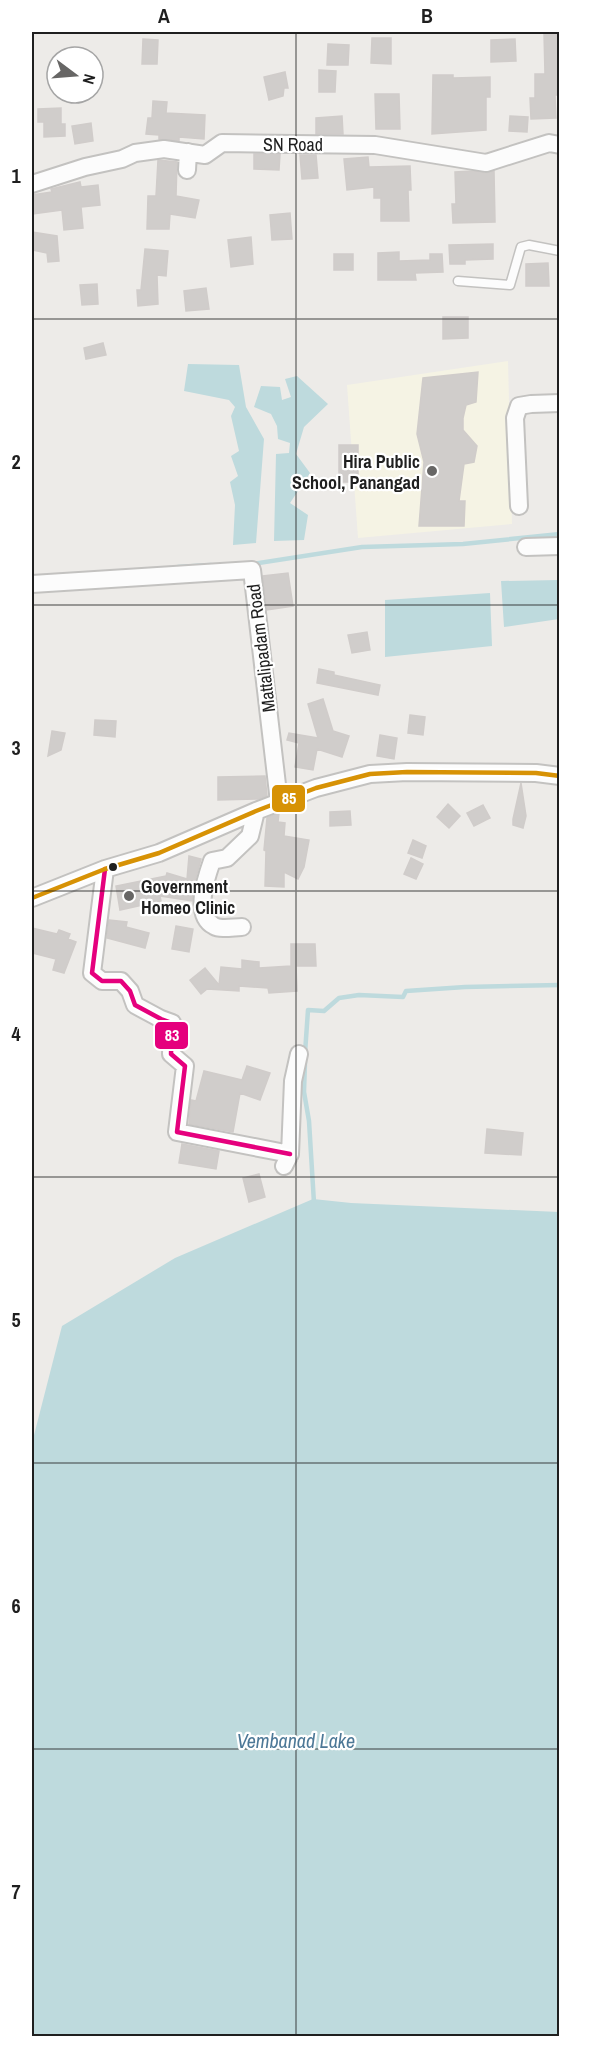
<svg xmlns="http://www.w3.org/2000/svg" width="591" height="2068" font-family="'Archivo Narrow',sans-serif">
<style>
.education{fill:#f5f3e4}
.water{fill:#bedadd}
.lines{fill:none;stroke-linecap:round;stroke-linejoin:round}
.stream{stroke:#bedadd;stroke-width:4.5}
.building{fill:#d0cdcb;stroke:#d0ccca;stroke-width:1.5}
.lane-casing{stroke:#c3c2c0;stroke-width:11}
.street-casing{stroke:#c3c2c0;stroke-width:20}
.lane{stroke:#fcfcfc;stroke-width:8}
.street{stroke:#fcfcfc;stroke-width:16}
.bus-1-casing{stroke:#fff;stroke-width:9}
.bus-2-casing{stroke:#fff;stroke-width:9}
.bus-1{stroke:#e5007d;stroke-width:4.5}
.bus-2{stroke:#d79205;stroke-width:4.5}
.grid{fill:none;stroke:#1f1f1f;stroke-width:1.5;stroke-opacity:0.55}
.poi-dot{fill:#676665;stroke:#fff;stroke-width:2}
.bus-dot{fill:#1f1f1f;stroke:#fff;stroke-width:2}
.labels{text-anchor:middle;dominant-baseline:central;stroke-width:4.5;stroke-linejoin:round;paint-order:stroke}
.street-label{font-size:18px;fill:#1f1f1f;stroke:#fff}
.poi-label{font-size:18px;font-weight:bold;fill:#1f1f1f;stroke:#fff;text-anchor:end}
.water-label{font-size:20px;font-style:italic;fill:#4d7897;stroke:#fff}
.line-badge{stroke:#fff;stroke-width:2}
.badge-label{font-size:16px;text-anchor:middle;font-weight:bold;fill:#fff}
.neatline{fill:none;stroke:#1f1f1f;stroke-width:2}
.grid-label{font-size:20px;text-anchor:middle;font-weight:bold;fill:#1f1f1f}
</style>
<rect width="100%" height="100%" fill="#edebe8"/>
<path class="education" d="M508,361l4,163 -154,14 -11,-153z"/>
<path class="water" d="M188,364l51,1 7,42 18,32 -8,104 -23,2 2,-40 -5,-23 8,-6 -7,-20 8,-5 -8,-35 4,-9 -6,-7 -45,-9z
M297,376l31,28 -24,23 -8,27 14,19 -20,30 18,12 -4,25 -30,1 2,-87 13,-1 1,-10 -12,-4 -1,-13 -6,-12 -17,-7 7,-21 19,1 2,13 9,-3 -6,-18z
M559,580v39l-55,8 -3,-46z
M490,593l2,53 -107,11v-57z
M313,1199l38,4 208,9v824h-527v-593l30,-117 113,-68z"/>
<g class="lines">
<path class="stream" d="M253,564l109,-17 101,-3 97,-10
M178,567l33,-2
M305,1053l3,-43 16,1 15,-13 20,-3 44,2 3,-6 59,-4 95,-2
M305,1062l-1,30 5,29 5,82"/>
</g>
<path class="building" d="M544,33h16v62h-5l1,23 -25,1 -1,-21h5v-24h10z
M372,38h19v26l-20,-1z
M143,39l15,1 -1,24h-15z
M515,39l1,22 -25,1v-22z
M328,44l21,1 -1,20h-21z
M319,70l17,1 -1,21h-16z
M285,72l3,16h-4l-1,8 -14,4 -5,-23z
M433,75h20v3l37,-1v20h-4v33l-54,4z
M375,94h24l1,35h-24z
M153,101l14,1 -1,11 39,2 -1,24 -25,-2v4l-20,-2v-4l-13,-1 2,-16h4z
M61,108v16h4v12l-21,1v-15h-6v-13z
M342,116l1,18h-27v-16z
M510,116l18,1 -1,15 -18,-1z
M91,123l2,18 -18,3 -3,-18z
M254,154h26l-1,16 -25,-1z
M300,155h16l2,23 -16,1z
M368,157l1,10 41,-1 1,24h-3l1,31h-28v-23h-7v-11l-27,3 -3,-31z
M158,160l19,2 -1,34 23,4 -4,18 -25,-4 -1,15h-22l1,-33h8z
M473,171l12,2 9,-2 1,51 -42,1 -1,-19h4l-1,-32z
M80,182l1,5 17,-2 2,20 -19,2 2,21 -19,2 -2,-20 -29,4 -1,-19 20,-3 -1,-3z
M290,213l2,26 -20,1 -2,-25z
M32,232l25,4 2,25 -11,1 -1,-9 -15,-3z
M251,237l2,27 -22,3 -3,-27z
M493,244v15l-28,1v4h-15l-1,-19z
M145,249l23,2 -2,25 -9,-1 1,29 -20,2 -1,-16h4z
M399,252v9l31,-1v-6h12l1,18 -28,1 1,7h-38v-27z
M334,254h19v16h-19z
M548,263l1,23h-23v-22z
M97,284l1,20 -16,1 -2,-20z
M206,288l3,21 -23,2 -2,-20z
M443,317h25v21l-25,1z
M103,343l3,12 -20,4 -2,-11z
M478,372l-2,30 -10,3 -3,13v12l14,16 -3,16 -10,2 -5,37h6l-1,25h-45l5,-64 -7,-28 6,-56z
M339,445h19v37h-19z
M288,573l5,33 -26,4 -4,-34z
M367,632l3,18 -18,3 -4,-18z
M319,669l15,3v3l46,10 -2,10 -61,-12z
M323,699l10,32 16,5 -7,21 -25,-8 -4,21 -18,-3 4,-24 -12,-3 2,-7 29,5 -10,-34z
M410,715l15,2 -2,18 -15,-2z
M95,720l21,1 -1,16 -21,-2z
M52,731l13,2 -4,17 -13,6z
M380,735l17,3 -3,21 -17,-3z
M265,776l2,20 -9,3 -40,1v-23z
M521,783l5,33 -3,12 -10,-3v-6z
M448,804l12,12 -11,12 -12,-11z
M483,805l7,13 -16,8 -7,-13z
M350,811l1,14 -21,1v-14z
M279,813l-1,9 7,1 -1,13 25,4 -5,27 -6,12 -14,-7v15l-19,-1 1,-35 -2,-1 3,-32z
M413,840l13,6 -4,12 -14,-5z
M189,856l12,3 -7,25 -2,17 -32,-5 1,5 -41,9 -4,-24 50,-10 1,-3 20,6z
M411,858l12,6 -7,15 -12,-5z
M109,920l18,2 -1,5 23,6 -4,15 -38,-10z
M176,926l17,3 -4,23 -17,-3z
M32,928l25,6 2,-4 11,4 -2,5 8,3 -12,31 -11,-3 3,-11 -24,-6z
M291,944h24l1,22h-20l1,25 -28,2 -1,-5 -29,-2v5l-32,-2 -6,5 -11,-14 15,-12 14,17 2,-18 21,2v-9l17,2v6l32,-2z
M247,1066l23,7 -10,27 -20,-7 -7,39 -44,-8 2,-24 5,1 8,-30 38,9z
M487,1129l36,4 -2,22 -36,-2z
M182,1144l37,7 -3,18 -37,-6z
M259,1174l6,23 -16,5 -6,-24z"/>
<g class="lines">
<g class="lane-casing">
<path id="lane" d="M458,281l52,4 11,-38 8,-2 31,6"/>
</g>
<g class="street-casing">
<path id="street" d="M187,170l1,-18
M32,184l53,-17 37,-8 13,-6 29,-4 41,6 17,-12 153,2 111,18 63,-20 11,2
M519,506l-4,-88 4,-12 12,-2 29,-1
M526,547l34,-1
M32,584l220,-14 27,232
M105,869l-13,104 10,8h19l9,10 5,14 26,14 11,4 -1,31 14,12 -8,66 113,22
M32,898l73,-29 54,-16 97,-42 60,-23 54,-14 37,-2 129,1 24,3
M242,927c-8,0 -21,3 -28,-1 -21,-11 -8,-48 -2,-65l15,-3 23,-22 6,-25
M284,1166l6,-12 3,-73 6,-27"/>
</g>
<use href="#lane" class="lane"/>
<use href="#street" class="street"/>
<g class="bus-1-casing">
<path id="bus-1" d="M105,869l-13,104 10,8h19l9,10 5,14 26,14 11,4 -1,31 14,12 -8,66 113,22"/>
</g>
<g class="bus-2-casing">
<path id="bus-2" d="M32,898l73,-29 54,-16 97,-42 60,-23 54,-14 37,-2 129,1 24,3"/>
</g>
<use href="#bus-1" class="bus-1"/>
<use href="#bus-2" class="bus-2"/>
</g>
<path class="grid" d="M296,32v2004M32,319h528M32,605h528M32,891h528M32,1177h528M32,1463h528M32,1749h528"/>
<g class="poi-dot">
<circle cx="432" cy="471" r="6"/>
<circle cx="129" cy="896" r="6"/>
</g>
<circle class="bus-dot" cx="113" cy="867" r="5"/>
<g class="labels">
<g class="street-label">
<text x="293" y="144">SN Road</text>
<text transform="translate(261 648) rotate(-97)">Mattalipadam Road</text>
</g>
<g class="poi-label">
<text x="420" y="461">Hira Public<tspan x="420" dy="21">School, Panangad</tspan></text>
<text x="141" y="886" text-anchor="start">Government<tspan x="141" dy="21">Homeo Clinic</tspan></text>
</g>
<g class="water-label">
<text x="296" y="1740">Vembanad Lake</text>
</g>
</g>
<g class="line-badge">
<rect x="271" y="784" width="35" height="29" rx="6" fill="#d79205"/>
<rect x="154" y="1021" width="35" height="29" rx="6" fill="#e5007d"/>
</g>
<g class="badge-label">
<text x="289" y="804">85</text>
<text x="172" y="1041">83</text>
</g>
<rect width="591" height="2068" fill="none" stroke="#ffffff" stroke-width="66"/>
<g transform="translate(75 75) rotate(106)"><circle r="28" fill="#ffffff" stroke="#a5a5a5" stroke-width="1.5"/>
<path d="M0-4.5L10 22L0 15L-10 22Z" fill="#676665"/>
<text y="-9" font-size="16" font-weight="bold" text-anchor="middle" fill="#1f1f1f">N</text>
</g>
<rect x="33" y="33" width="525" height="2002" class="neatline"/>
<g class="grid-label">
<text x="164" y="23">A</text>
<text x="427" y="23">B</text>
<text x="16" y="183">1</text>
<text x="16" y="469">2</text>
<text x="16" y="755">3</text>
<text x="16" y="1041">4</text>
<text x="16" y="1327">5</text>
<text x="16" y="1613">6</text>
<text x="16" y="1899">7</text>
</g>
</svg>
